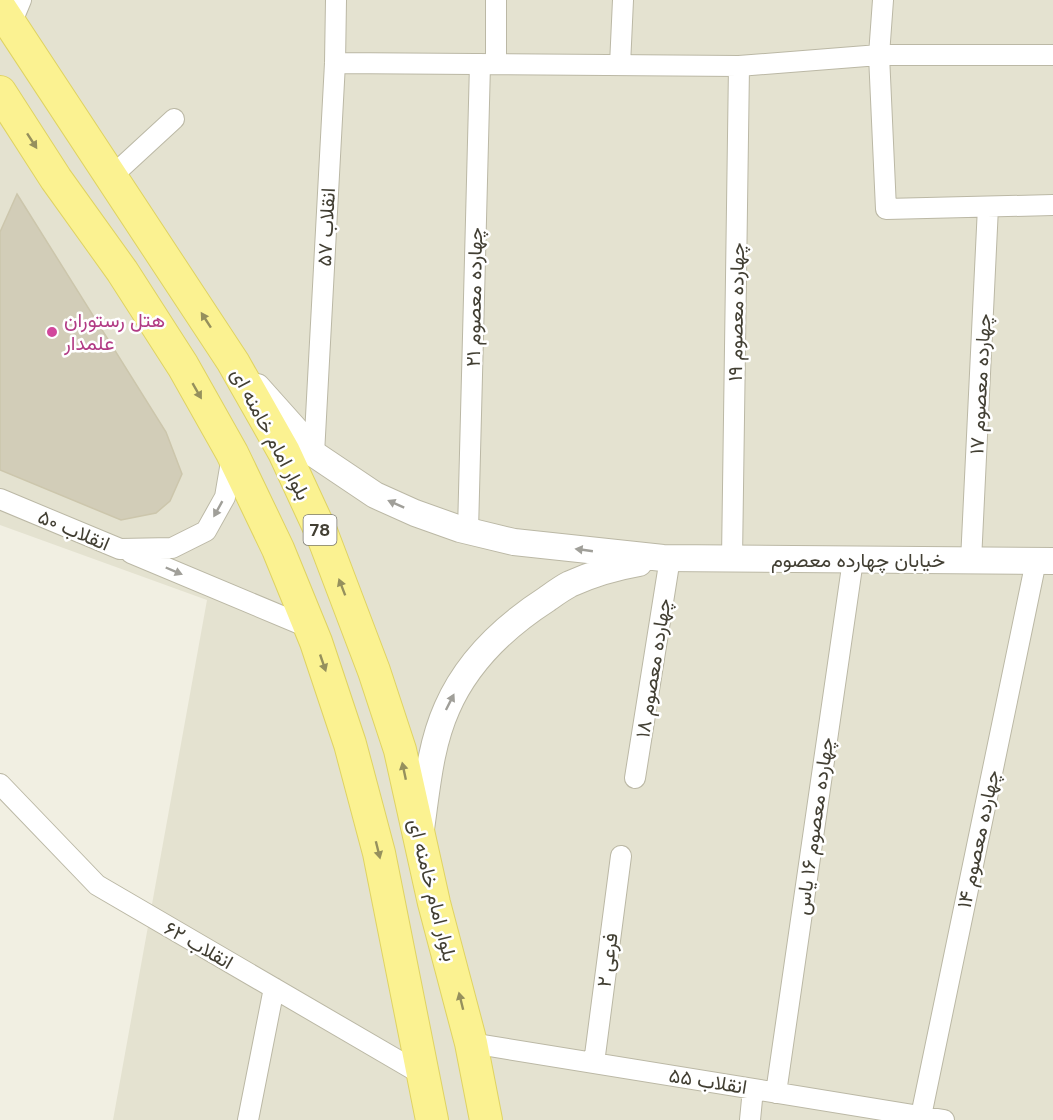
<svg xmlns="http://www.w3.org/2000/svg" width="1053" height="1120" font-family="'DM Sans',Vazirmatn,sans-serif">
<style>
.residential{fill:#e4e2d0}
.building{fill:#d2cdb8;stroke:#ccc6ac;stroke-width:1.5}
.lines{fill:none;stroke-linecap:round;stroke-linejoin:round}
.minor-casing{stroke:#bbb8a5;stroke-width:22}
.tertiary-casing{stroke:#bbb8a5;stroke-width:28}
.primary-casing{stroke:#dfd362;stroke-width:34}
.minor{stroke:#fff;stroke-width:20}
.tertiary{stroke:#fff;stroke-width:26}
.primary{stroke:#fbf291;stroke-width:32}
.oneway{fill:#95905d}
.oneway2{fill:#a09f99}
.hotel-dot{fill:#d1479c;stroke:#fff;stroke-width:2}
.labels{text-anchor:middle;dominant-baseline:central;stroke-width:5;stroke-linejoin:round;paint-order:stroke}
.shield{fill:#fff;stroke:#7b7970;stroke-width:1.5}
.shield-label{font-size:18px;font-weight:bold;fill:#423f33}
.street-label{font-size:20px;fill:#423f33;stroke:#fff}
.hotel-label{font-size:20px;fill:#b23c85;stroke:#fff;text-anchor:start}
</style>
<rect width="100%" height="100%" fill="#f1efe2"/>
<path class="residential" d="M0,0h1053v1120h-940l94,-520 -207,-75z"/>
<path class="building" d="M17,194l149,238 16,42 -12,27 -14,12 -35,7 -121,-50v-238z"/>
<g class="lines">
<g class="minor-casing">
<path id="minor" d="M11,24l10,-24
M1053,55h-174l7,154 167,-4
M335,63l404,3 140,-11 4,-55
M496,64v-64
M620,65l3,-65
M111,177l63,-58
M314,454l21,-391 1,-63
M0,499l120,50 52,-1 34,-17 19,-34 7,-41
M468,531l12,-467
M131,553l179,75
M732,559l7,-493
M971,561l17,-354
M635,778l35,-220
M0,784l97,101 326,190
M471,1043l473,77
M594,1063l27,-207
M776,1093l77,-533
M921,1116l115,-555
M248,1120l26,-132
M750,1120l3,-31"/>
</g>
<g class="tertiary-casing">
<path id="tertiary" d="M257,387l42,47 15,20 61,41 40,18 45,16 54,13 149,16 390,3
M421,829c6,-41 9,-83 26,-121 20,-46 58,-82 100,-109 7,-5 15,-11 23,-15 22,-10 46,-17 69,-21"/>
</g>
<g class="primary-casing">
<path id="primary" d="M0,8l233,354 51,90 38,82 52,137 26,79 34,153 37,140 15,77
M0,92l56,87 66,92 61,95 49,87 46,96 38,93 34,102 29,109 53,267"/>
</g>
<use href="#minor" class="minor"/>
<use href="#tertiary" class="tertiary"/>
<use href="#primary" class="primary"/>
</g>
<defs><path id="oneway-solid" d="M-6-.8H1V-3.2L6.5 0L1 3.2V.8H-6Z" transform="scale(1.5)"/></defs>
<g class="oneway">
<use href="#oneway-solid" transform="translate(32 141) rotate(57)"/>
<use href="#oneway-solid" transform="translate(206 320) rotate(-123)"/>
<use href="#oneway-solid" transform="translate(197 391) rotate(60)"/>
<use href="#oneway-solid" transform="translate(342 587) rotate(-111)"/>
<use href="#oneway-solid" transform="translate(323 663) rotate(71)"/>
<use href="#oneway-solid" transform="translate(404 771) rotate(-102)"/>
<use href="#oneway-solid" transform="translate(378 850) rotate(76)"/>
<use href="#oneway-solid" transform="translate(461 1001) rotate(-104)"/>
</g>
<g class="oneway2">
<use href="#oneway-solid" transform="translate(396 504) rotate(-156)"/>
<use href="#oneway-solid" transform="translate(218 509) rotate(119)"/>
<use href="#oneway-solid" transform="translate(584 550) rotate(-172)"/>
<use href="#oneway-solid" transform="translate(174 571) rotate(23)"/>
<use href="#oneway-solid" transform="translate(450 702) rotate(-63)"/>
</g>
<circle class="hotel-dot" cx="52" cy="332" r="6"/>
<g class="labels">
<rect class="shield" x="303.5" y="515" width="33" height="30" rx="4.5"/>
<g class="shield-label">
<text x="320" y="530">78</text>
</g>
<g class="street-label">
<text transform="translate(326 227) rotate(-87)">انقلاب ۵۷</text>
<text transform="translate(474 297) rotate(-89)">چهارده معصوم ۲۱</text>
<text transform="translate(736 312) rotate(-89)">چهارده معصوم ۱۹</text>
<text transform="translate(980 384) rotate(-87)">چهارده معصوم ۱۷</text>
<text transform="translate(271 434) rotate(62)">بلوار امام خامنه ای</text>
<text transform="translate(74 530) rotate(23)">انقلاب ۵۰</text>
<text x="858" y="560">خیابان چهارده معصوم</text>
<text transform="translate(653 668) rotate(-81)">چهارده معصوم ۱۸</text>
<text transform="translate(814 826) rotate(-82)">چهارده معصوم ۱۶ یاس</text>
<text transform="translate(978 839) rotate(-78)">چهارده معصوم ۱۴</text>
<text transform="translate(433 890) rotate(76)">بلوار امام خامنه ای</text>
<text transform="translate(199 945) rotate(30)">انقلاب ۶۲</text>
<text transform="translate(607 960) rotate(-82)">فرعی ۲</text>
<text transform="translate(708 1081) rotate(9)">انقلاب ۵۵</text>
</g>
<g class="hotel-label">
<text x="64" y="320">هتل رستوران<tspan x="64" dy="23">علمدار</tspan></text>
</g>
</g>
</svg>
